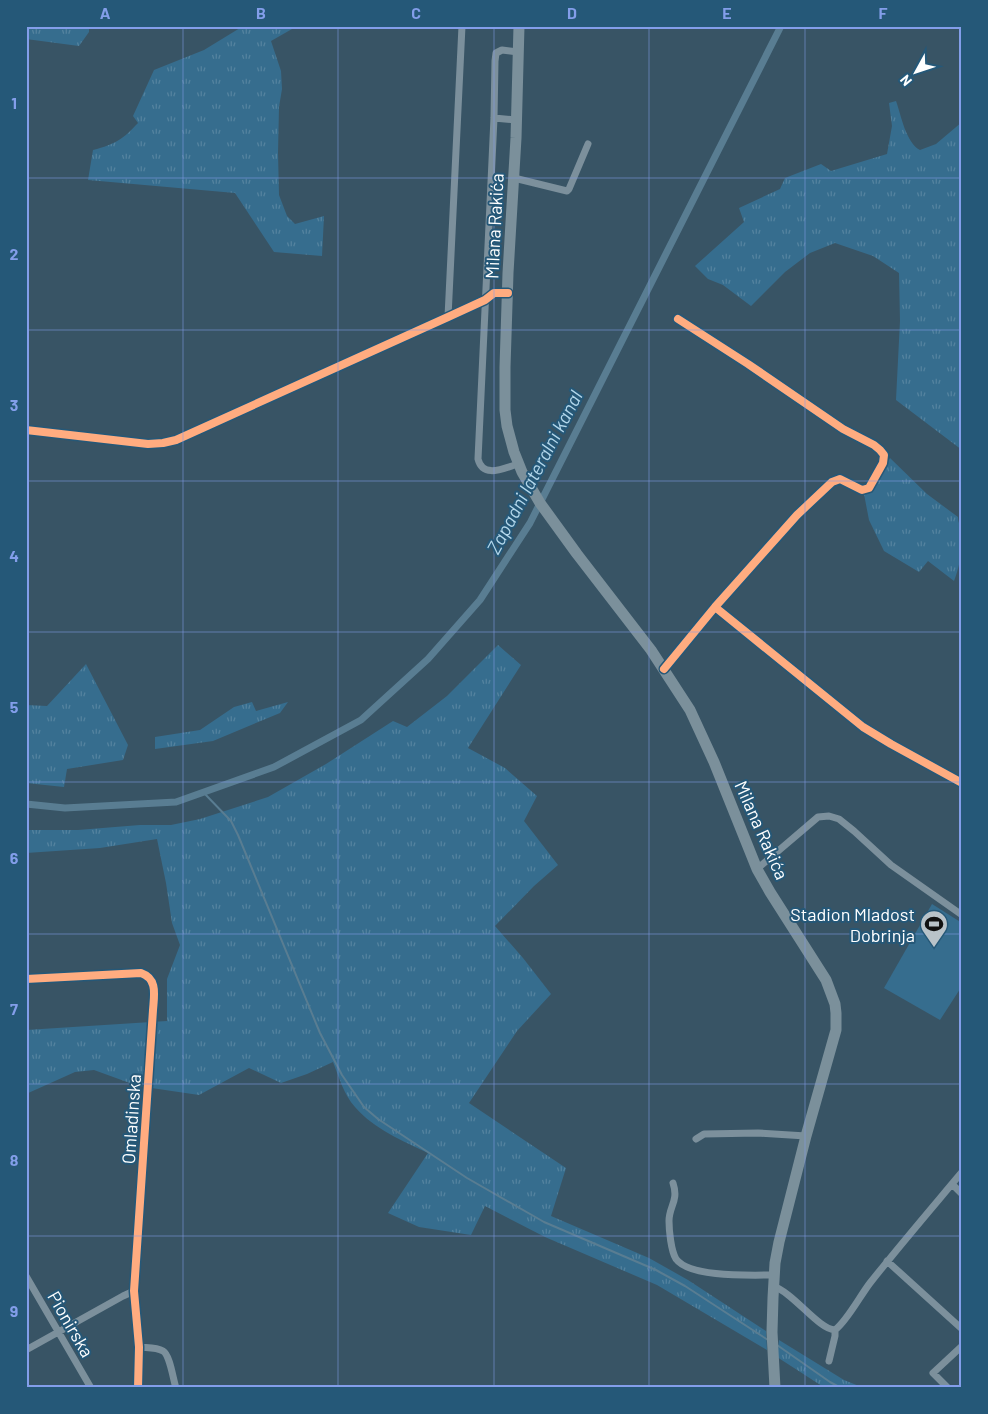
<svg xmlns="http://www.w3.org/2000/svg" width="988" height="1414" font-family="Barlow,sans-serif">
<style>
.grass{fill:url(#grass-tufts)}
.pitch{fill:#366d8e}
.lines{fill:none;stroke-linecap:round;stroke-linejoin:round}
.stream{stroke:#597d92;stroke-width:2}
.canal{stroke:#597d92;stroke-width:7}
.street{stroke:#7c909c;stroke-width:7}
.primary{stroke:#7b909b;stroke-width:11}
.cycleway-casing{stroke:#255878;stroke-width:11}
.cycleway{stroke:#ffac80;stroke-width:8}
.grid{fill:none;stroke:#839eea;stroke-width:1;stroke-opacity:0.55}
.labels{text-anchor:middle;dominant-baseline:central;stroke-width:4;stroke-linejoin:round;paint-order:stroke}
.street-label{font-size:18px;fill:#fff;stroke:#255878}
.poi-label{font-size:18px;fill:#fff;stroke:#255878;text-anchor:end}
.water-label{font-size:19px;font-style:italic;fill:#b3d7eb;stroke:#255878}
.neatline{fill:none;stroke:#839eea;stroke-width:2}
.grid-label{font-size:16px;text-anchor:middle;font-weight:bold;fill:#839eea}
</style>
<defs>
<pattern id="grass-tufts" width="24" height="20" patternUnits="userSpaceOnUse" patternTransform="scale(1.25)"><rect width="24" height="20" fill="#366d8e"/><path d="M3 7l-1-3M5 7V3M7 7l1-3M15 17l-1-3M17 17v-4M19 17l1-3" fill="none" stroke="#54839f"/></pattern>
</defs>
<rect width="100%" height="100%" fill="#385465"/>
<path class="grass" d="M26,26h63v6l-10,14 -53,-7z
M244,26h48v3l-21,12 10,30 1,18 -3,18 -1,46 1,42 8,21 8,8 29,-8 -2,40 -48,-4 -39,-59 -147,-13 5,-30c23,-6 30,-11 45,-27l-5,-7 21,-46 50,-20 36,-22z
M896,101c5,14 10,42 24,49l16,-6 26,-22v328l-66,-50 4,-79 -1,-48 -26,-17 -38,-13 -25,10 -25,19 -34,34 -28,-21 -15,-6 -13,-13 49,-44 -5,-14 41,-19 5,-11 36,-14 10,7 56,-17 5,-28 -3,-23z
M890,458l37,36 31,23c0,6 3,10 4,16 2,12 -3,36 -8,48l-26,-20 -9,11 -35,-21 -15,-31 -5,-26 8,-3z
M498,645l23,20 -53,83 37,20 32,28 -13,25 34,44 -24,21 -39,40 28,32 28,36 -34,37 -48,72 97,65 -15,48 98,42 39,22 78,51 1,19 -110,-65 -112,-48 -60,-31 -14,29 -52,-8 -31,-14 40,-60c-25,-12 -54,-24 -73,-46 -11,-12 -16,-30 -22,-45l-26,12 -26,9 -32,-15 -50,27 -61,-9 -44,-16 -19,2 -49,22v-64l141,-9v-42l13,-34 -8,-22 -6,-40 -9,-44 -57,9 -74,5v-23h52l62,-5h31l29,-6 68,-22 58,-33 67,-43 14,6 40,-31z
M86,664l42,81 -5,15 -56,9 -3,18 -38,-4v-78l21,1z
M252,702l4,9 32,-9 -8,11 -67,28 -58,8v-12l45,-7 34,-23z
M779,1340l65,40 20,8h-39l-48,-31z"/>
<path class="pitch" d="M932,904l30,19v63l-22,34 -56,-32z"/>
<g class="lines">
<path class="stream" d="M203,792l28,29 7,14 82,198 22,42 22,32 14,12 89,59 77,44 112,48 29,16 83,54
M777,1345l53,37 11,6"/>
<path class="canal" d="M26,804l39,4 111,-6 98,-35 87,-47 67,-61 52,-59 50,-77 251,-497"/>
<path class="street" d="M494,118l22,2
M514,178l53,13 2,-2 19,-45
M448,317l14,-291
M26,430l122,14 15,-1 13,-3 272,-123 37,-17 9,-7h14
M518,464c-14,4 -35,15 -40,-5l16,-341 1,-57 1,-8 6,-3 16,2
M715,607l148,120 28,17 71,39
M664,669l51,-62 82,-92 35,-33 8,-3 22,11 7,-2 14,-25 1,-8 -4,-5 -6,-5 -31,-16 -95,-65 -70,-45
M757,869l61,-52 11,-1 10,3 15,12 37,34 71,50
M26,979l115,-6c17,6 13,22 12,37l-19,281 5,56 -1,41
M696,1139l8,-5 54,-1 48,3
M673,1183c6,18 -4,23 -4,38 0,9 2,30 7,38 14,19 76,16 98,16
M952,1184l10,10
M887,1261l75,68
M26,1276l65,112
M773,1286c21,7 45,43 62,44
M139,1347c7,1 17,0 24,4 7,4 10,28 13,37
M26,1350l97,-54 11,-5
M829,1361l6,-25v-6c12,-9 25,-34 35,-47 30,-38 61,-74 92,-111
M948,1388l-15,-15 29,-27"/>
<path class="primary" d="M519,26l-3,112 -8,135 -3,94v43l2,16 7,26 8,20 18,31 37,51 74,96 39,60 24,52 43,107 13,23 56,88 9,24 1,9v17l-30,106 -27,106 -4,21 -2,35 -1,34 3,56"/>
<g class="cycleway-casing">
<path id="cycleway" d="M26,430l122,14 15,-1 13,-3 272,-123 37,-17 9,-7h14
M715,607l148,120 28,17 71,39
M664,669l51,-62 82,-92 35,-33 8,-3 22,11 7,-2 14,-25 1,-8 -4,-5 -6,-5 -31,-16 -95,-65 -70,-45
M26,979l115,-6c17,6 13,22 12,37l-19,281 5,56 -1,41"/>
</g>
<use href="#cycleway" class="cycleway"/>
</g>
<path class="grid" d="M183,26v1362M338,26v1362M494,26v1362M649,26v1362M805,26v1362M26,178h936M26,330h936M26,481h936M26,632h936M26,782h936M26,934h936M26,1084h936M26,1236h936"/>
<defs>
<g id="stadium-pin" transform="scale(1.4375)"><path d="M0 17L-7.5 6A9.5 9.5 0 1 1 7.5 6Z" fill="#b9c3c9" stroke="#255878"/><path d="M0-5a6.5 5 0 1 0 0 10a6.5 5 0 1 0 0-10ZM-3.5-1.8h7v3.6h-7Z" fill="#111"/></g>
</defs>
<g fill-rule="evenodd">
<use href="#stadium-pin" x="934" y="924"/>
</g>
<g class="labels">
<g class="street-label">
<text transform="translate(494 226) rotate(-87)">Milana Rakića</text>
<text transform="translate(762 830) rotate(66)">Milana Rakića</text>
<text transform="translate(131 1119) rotate(-86)">Omladinska</text>
<text transform="translate(71 1324) rotate(60)">Pionirska</text>
</g>
<g class="poi-label">
<text x="915" y="914">Stadion Mladost<tspan x="915" dy="21">Dobrinja</tspan></text>
</g>
<g class="water-label">
<text transform="translate(534 472) rotate(-62)">Zapadni lateralni kanal</text>
</g>
</g>
<rect width="988" height="1414" fill="none" stroke="#255878" stroke-width="55"/>
<g transform="translate(916 72) rotate(230)" stroke="#255878" stroke-width="4" paint-order="stroke">
<path d="M0-4L9 19L0 12L-9 19Z" fill="#ffffff"/>
<text y="-8" font-size="14" font-weight="bold" text-anchor="middle" fill="#ffffff">N</text>
</g>
<rect x="28" y="28" width="932" height="1358" class="neatline"/>
<g class="grid-label">
<text x="105" y="19">A</text>
<text x="261" y="19">B</text>
<text x="416" y="19">C</text>
<text x="572" y="19">D</text>
<text x="727" y="19">E</text>
<text x="883" y="19">F</text>
<text x="14" y="109">1</text>
<text x="14" y="260">2</text>
<text x="14" y="411">3</text>
<text x="14" y="562">4</text>
<text x="14" y="713">5</text>
<text x="14" y="864">6</text>
<text x="14" y="1015">7</text>
<text x="14" y="1166">8</text>
<text x="14" y="1317">9</text>
</g>
</svg>
